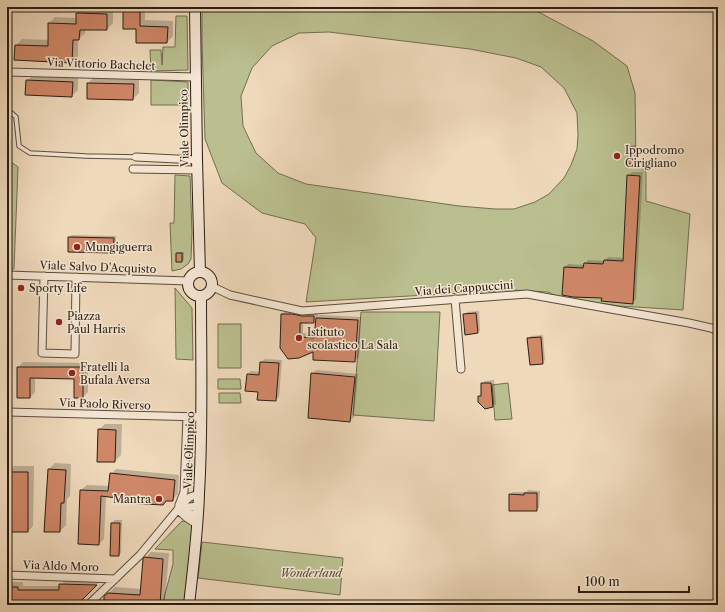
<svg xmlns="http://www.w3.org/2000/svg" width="725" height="612" font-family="'Libre Caslon Text',serif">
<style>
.green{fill:#babf8f;stroke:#726e51;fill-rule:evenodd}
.shadow{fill:#0003;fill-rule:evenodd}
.building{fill:#cf8768;stroke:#291e13}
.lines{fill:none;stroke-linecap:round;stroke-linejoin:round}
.lane-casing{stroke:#5a4d3d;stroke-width:5.5}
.street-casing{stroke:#5a4d3d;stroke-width:9}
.secondary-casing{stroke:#291e13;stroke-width:12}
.lane{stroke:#f5e6d3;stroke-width:3.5}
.street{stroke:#f5e6d3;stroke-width:7}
.secondary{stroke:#f5e6d3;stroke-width:10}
.poi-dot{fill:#8f2418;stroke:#f5e6d3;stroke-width:1.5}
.labels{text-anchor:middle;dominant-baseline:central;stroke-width:3;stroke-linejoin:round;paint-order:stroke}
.street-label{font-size:11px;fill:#291e13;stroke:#f5e6d3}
.poi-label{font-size:11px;fill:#291e13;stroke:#f5e6d3;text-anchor:start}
.park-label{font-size:11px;font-style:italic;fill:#544e38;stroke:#f5e6d3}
</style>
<rect width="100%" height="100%" fill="#efd9bb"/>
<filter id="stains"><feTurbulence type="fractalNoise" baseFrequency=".005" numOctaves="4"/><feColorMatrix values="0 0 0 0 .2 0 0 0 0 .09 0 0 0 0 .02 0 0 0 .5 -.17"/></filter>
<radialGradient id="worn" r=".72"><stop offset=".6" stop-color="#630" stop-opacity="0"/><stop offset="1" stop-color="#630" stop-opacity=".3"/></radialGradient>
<path class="green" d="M202,7h327l64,34 34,25 8,27 1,71 10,8v29l44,13 -7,96 -63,-4 -59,-8 -13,-6 -35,-2 -207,12 10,-64 -11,-14 -43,-11 -40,-30 -17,-44 -3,-97zM329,32l141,17 46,9 25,9 23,21 13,25 1,22 -1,14 -6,16 -7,13 -15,16 -14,8 -21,7h-19l-36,-3 -153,-22 -28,-11 -22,-20 -13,-27 -2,-30 11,-28 20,-22 27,-13z
M176,16h11l1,54 -37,1 -1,-21h11l1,15 1,-18h12z
M151,80l37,2v23h-37z
M7,159l11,8 -4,102 -7,-1z
M175,175l15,1 2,57 -1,26 -3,5 -7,5 -9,2 -2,-48h4z
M175,288l17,20 1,52 -17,-1z
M361,312h79l-6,109 -81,-6z
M218,324h23v44h-23z
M218,379h22l1,10h-23z
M508,383l4,36 -17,1 -3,-35z
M219,393h21l1,10h-22z
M182,521l6,1 5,5 -8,78h-21v-7l9,-34v-14l-18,-1z
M202,542l141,16 -3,37 -142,-17z"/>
<path class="shadow" d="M83,7l30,1v15l-6,6h-22v4l-7,7v16l-6,6 -57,-3 1,-14 6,-6 27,1v-17l6,-6 22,1v-5z
M124,7h21v13l28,1v15l-6,6 -30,-14z
M33,75l45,1v14l-6,6 -45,-15z
M94,77l45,1v15l-6,6 -45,-16z
M631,145h5v17l-2,1 -5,-16z
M632,172h11l-7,127 -4,4 -29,-6 -38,-30 3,-3 16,1 4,-5 17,1 3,-4 16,1 4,-83z
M72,235l44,1v13l-3,3 -44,-15z
M179,252h5v8l-2,1 -5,-8z
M286,310l32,2v5l2,-2 41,2 -2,40 -4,4 -40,-11 -17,7 -16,-43zM316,319l-1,15 -12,-1v-11h11z
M479,311l1,19 -2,2 -14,-17 3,-3z
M543,335l2,25 -3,3 -14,-24 3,-3z
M265,359l17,1 -3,37 -4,3 -16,-9 -11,-17 3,-3 9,1 1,-10z
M23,362l65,1v29l-5,5 -8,-19h-40v14l-5,6 -12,-30z
M316,370l42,4 -4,43 -4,4 -38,-47z
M494,380l2,24 -3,2 -8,2 -6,-11 3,-3v-10l3,-3z
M105,424h17l-1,31 -6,6 -16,-31z
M55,463l16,1 -1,32 -3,3 -1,26 -6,6h-15l4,-62z
M14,466h20l-1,60 -6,6 -19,-60z
M116,469l63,6 -1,19 -6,6 -46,-2 -20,-2 -2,43 -5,5 -20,-1 2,-53 6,-5 23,1 1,-12z
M528,490l12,1 -1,17 -3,2 -26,-15 3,-3h13z
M115,520h7l-1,33 -3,2 -6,-32z
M151,552l18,1 -4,48 -4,4h-24l-32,-8 10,-10 27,2 2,-30z
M65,580l35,1 -24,24h-18v-5l-51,-1v-17h16v4h37z"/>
<path class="building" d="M123,7h17v19l28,1 -1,16h-31v-14h-13z
M76,13l31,1v16h-27l-1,10h-6l-1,23 -58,-3 1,-15 33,1v-23l28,1z
M26,80l47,2 -1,15 -47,-2z
M87,83l47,1 -1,16 -46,-1z
M628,147h7v17h-7z
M627,175l13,1 -7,128 -32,-3 1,-3 -29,-1 -11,-2 2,-28 19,1 1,-5 19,1 1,-4 19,1z
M68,237l46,1 -1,15 -45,-1z
M176,253h6v9h-6z
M476,313l2,20 -13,2 -2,-21z
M281,314h11l10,2h12v7h-14v14l14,1 2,-20 42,2 -3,42 -42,-2v-8l-14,6 -11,1 -8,-11z
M541,337l2,27 -13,1 -3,-27z
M260,362l19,1 -3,38 -19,-1 1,-8 -13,-1 2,-17 12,1z
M17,367h66v31h-9v-19l-44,-1v20h-13z
M311,373l44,4 -5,45 -42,-4z
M481,383h10l2,24 -8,2 -7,-7v-6h3z
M98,429l18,1 -1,32h-18z
M48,469l18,1 -2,33h-3l-1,29h-16z
M7,472h21v60h-21z
M110,473l65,7 -2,21h-7l-3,4 -38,-2v-4l-24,-3 -2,49 -21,-1 2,-54 28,1z
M524,493h13v18h-28v-17l15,1z
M111,523h9l-1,33h-9z
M144,557l19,2 -3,46h-37l-19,-1v-8l4,-3 32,2 3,-36z
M59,584l38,1 -20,20h-18v-4h-52v-14h11v3h41z"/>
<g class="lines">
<g class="lane-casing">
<path id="lane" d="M7,109l9,8 3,29 11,7 56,3 50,1"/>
</g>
<g class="street-casing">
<path id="street" d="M7,72l188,5
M136,157l61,3
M133,169l64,1
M7,275l181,6
M44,276l-2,77 33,1 1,-77
M211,286l19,9 72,16 225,-17 162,29 22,5 7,3
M455,299l6,70
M7,412l195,5
M179,505l5,-13 3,-75
M178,509c5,7 11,11 19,15
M178,509l11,-2 10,-1
M180,510l9,4h9
M7,575l108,4
M88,605l52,-50 44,-53 6,-5 9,-3"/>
</g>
<g class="secondary-casing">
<path id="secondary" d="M195,7l2,153 3,112
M188 284a12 12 0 1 1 24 0a12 12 0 1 1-24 0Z
M189,605c4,-37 9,-74 10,-112 4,-66 2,-131 2,-197"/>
</g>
<use href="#lane" class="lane"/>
<use href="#street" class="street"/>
<use href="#secondary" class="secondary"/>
</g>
<g class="poi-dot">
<circle cx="617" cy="156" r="4"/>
<circle cx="77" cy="247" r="4"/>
<circle cx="21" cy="288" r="4"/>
<circle cx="59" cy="322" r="4"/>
<circle cx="299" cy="338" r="4"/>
<circle cx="72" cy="373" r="4"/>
<circle cx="159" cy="499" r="4"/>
</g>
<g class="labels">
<g class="street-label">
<text transform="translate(101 64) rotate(2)">Via Vittorio Bachelet</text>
<text transform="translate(184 128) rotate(-91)">Viale Olimpico</text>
<text transform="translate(98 267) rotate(2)">Viale Salvo D'Acquisto</text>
<text transform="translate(464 288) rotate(-4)">Via dei Cappuccini</text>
<text transform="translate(105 404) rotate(2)">Via Paolo Riverso</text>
<text transform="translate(189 450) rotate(-88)">Viale Olimpico</text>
<text transform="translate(61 566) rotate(2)">Via Aldo Moro</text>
</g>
<g class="poi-label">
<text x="625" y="150">Ippodromo<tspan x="625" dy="13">Cirigliano</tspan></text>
<text x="85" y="247">Mungiguerra</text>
<text x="29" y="288">Sporty Life</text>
<text x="67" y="316">Piazza<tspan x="67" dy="13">Paul Harris</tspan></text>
<text x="307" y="332">Istituto<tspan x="307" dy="13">scolastico La Sala</tspan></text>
<text x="80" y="367">Fratelli la<tspan x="80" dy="13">Bufala Aversa</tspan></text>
<text x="151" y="499" text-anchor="end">Mantra</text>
</g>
<g class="park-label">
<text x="311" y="573">Wonderland</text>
</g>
</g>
<rect width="725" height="612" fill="none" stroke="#efd9bb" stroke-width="24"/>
<rect x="8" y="8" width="709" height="596" fill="none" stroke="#291e13" stroke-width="2"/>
<rect x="12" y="12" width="701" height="588" fill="none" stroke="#291e13"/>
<path d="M579 586v6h110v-6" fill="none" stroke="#291e13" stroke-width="2"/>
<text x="585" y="586" font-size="12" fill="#291e13" stroke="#f5e6d3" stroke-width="3" paint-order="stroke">100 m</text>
<rect width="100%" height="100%" filter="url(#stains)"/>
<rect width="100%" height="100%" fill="url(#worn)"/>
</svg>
